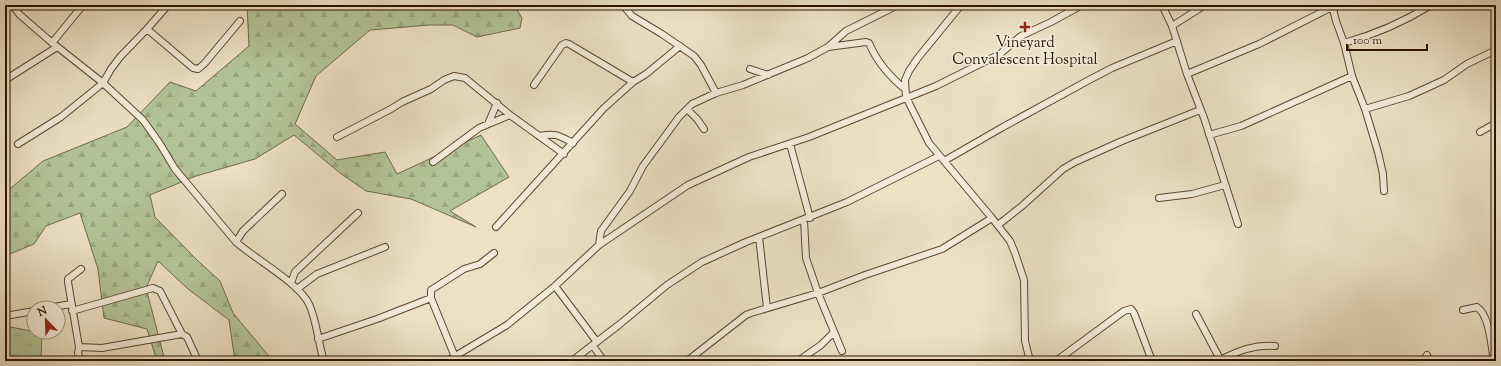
<svg xmlns="http://www.w3.org/2000/svg" width="1501" height="366" font-family="'Sorts Mill Goudy',serif">
<style>
.grass{fill:url(#grass-tufts);stroke:#706b4c}
.forest{fill:url(#forest-firs);stroke:#706b4c}
.lines{fill:none;stroke-linecap:round;stroke-linejoin:round}
.minor-casing{stroke:#5d4631;stroke-width:8}
.minor{stroke:#f3ebd9;stroke-width:6}
.poi-dot{fill:#8f2418;stroke:#f3ebd9;stroke-width:1.5}
.labels{text-anchor:middle;dominant-baseline:central;stroke-width:3.5;stroke-linejoin:round;paint-order:stroke}
.poi-label{font-size:15px;fill:#2d1300;stroke:#f3ebd9}
</style>
<defs>
<pattern id="grass-tufts" width="24" height="20" patternUnits="userSpaceOnUse"><rect width="24" height="20" fill="#b3c398"/><path d="M3 7l-1-3M5 7V3M7 7l1-3M15 17l-1-3M17 17v-4M19 17l1-3" fill="none" stroke="#9aa781"/></pattern>
<pattern id="forest-firs" width="22" height="20" patternUnits="userSpaceOnUse"><rect width="22" height="20" fill="#b3c398"/><path d="M5 1l3.5 6h-7zM16 11l3.5 6h-7z" fill="#9aa781"/></pattern>
</defs>
<rect width="100%" height="100%" fill="#ece0c5"/>
<filter id="stains"><feTurbulence type="fractalNoise" baseFrequency=".005" numOctaves="4"/><feColorMatrix values="0 0 0 0 .2 0 0 0 0 .09 0 0 0 0 .02 0 0 0 .5 -.17"/></filter>
<radialGradient id="worn" r=".72"><stop offset=".6" stop-color="#630" stop-opacity="0"/><stop offset="1" stop-color="#630" stop-opacity=".3"/></radialGradient>
<path class="grass" d="M5,326l37,7 -1,28h-36z"/>
<path class="forest" d="M247,5h267l8,13 -2,10 -43,9 -24,-12h-24l-59,5 -54,46 -21,48 42,36 48,-8 12,22 84,-39 28,42 -59,34 26,16 -65,-28 -45,-8 -26,-18 -46,-38 -39,24 -59,17 -46,19 5,22 41,42 24,22 13,32 40,48h-38l-6,-41 -41,-31 -30,-28 -12,27 19,73h-8l-10,-32 -43,-11 -6,-49 -18,-56 -34,13 -12,18 -29,12v-63l38,-32 84,-34 43,-45 26,9 53,-45z"/>
<g class="lines">
<g class="minor-casing">
<path id="minor" d="M12,5l8,10 30,26 53,42 40,37 17,24 15,25 61,73c19,17 63,41 73,62 8,17 9,39 15,57
M487,5h1
M623,5l9,11 30,18 32,22 7,9 15,28
M961,5l-44,54 -8,12 -4,9 1,17 23,46 63,75 18,23 5,12 9,27 1,61 5,20
M1162,5l10,21 15,48 17,44 34,106
M1332,5l4,16 8,22 8,33 13,33 13,43 5,22 1,17
M1172,26l33,-21
M147,29l46,39 5,1 6,-5 36,-43
M52,43l31,-38
M1344,43c33,-9 58,-20 87,-38
M828,47l38,-5 3,1c8,19 20,33 36,46
M750,69l18,6
M1187,74l72,-30 73,-37
M5,80l52,-33
M534,85l28,-40 4,-2 3,1 64,38
M687,109l10,10 7,10
M1365,109l44,-13 35,-16 23,-16 29,-14
M488,124l9,-21
M1480,132l16,-9
M1209,135l32,-9 111,-50
M539,136c18,-3 19,-1 34,7
M337,137l54,-28 11,-7 29,-13 13,-9 10,-4 11,2 45,37 54,39
M18,144l43,-27 42,-34 8,-14 9,-12 27,-28 21,-24
M790,144l20,74
M944,161l59,-34 86,-47 23,-12 65,-27
M433,162l46,-34 31,-13
M1159,198l33,-4 33,-9
M804,220l2,38 12,35 24,58
M998,225l24,-19 41,-37 12,-7 47,-21 78,-31
M496,227l108,-119 29,-26 13,-8 34,-28
M759,237l8,71
M236,242l7,-11 39,-37
M599,245l2,-14 29,-40 13,-25 36,-49 13,-13 24,-11 27,-8 65,-27 20,-11 18,-16 52,-26
M81,269l-13,10v3l11,65 23,1 80,-14 5,3 11,24
M291,283l4,-11 63,-59
M555,286l42,56
M297,289l20,-15 68,-27
M431,298v-8l33,-21 16,-5 14,-11
M48,308l23,-4
M1463,310l14,-3c13,9 14,39 17,54
M72,311l81,-23 7,3 22,43
M1196,314l25,47
M5,316l29,-5
M318,339l59,-20 54,-21 24,59
M593,346l11,15
M79,347l-1,6 2,8
M1220,360c18,-9 35,-16 55,-14
M447,361l60,-36 48,-39 44,-41 89,-60 61,-28 60,-20 127,-51 64,-32 21,-18 30,-14 31,-17
M572,361l48,-37 47,-39 35,-23 44,-20 101,-40 92,-46
M687,361l59,-46 5,-2 67,-20 47,-18 77,-26 50,-31
M798,361l23,-16 12,-12
M1056,361l68,-50 7,-2 3,4 18,48
M1423,361l4,-6"/>
</g>
<use href="#minor" class="minor"/>
</g>
<path class="poi-dot" d="M1023 21h4v4h4v4h-4v4h-4v-4h-4v-4h4z"/>
<g class="labels">
<g class="poi-label">
<text x="1025" y="43">Vineyard<tspan x="1025" dy="17">Convalescent Hospital</tspan></text>
</g>
</g>
<rect width="1501" height="366" fill="none" stroke="#ece0c5" stroke-width="20"/>
<rect x="6" y="6" width="1489" height="354" fill="none" stroke="#2d1300" stroke-width="2"/>
<rect x="10" y="10" width="1481" height="346" fill="none" stroke="#2d1300"/>
<g transform="translate(46 320) rotate(337)"><circle r="19" fill="#f3ebd9" stroke="#a49582"/>
<path d="M0-3L7 15L0 10L-7 15Z" fill="#8f2418"/>
<text y="-6" font-size="11" font-weight="bold" text-anchor="middle" fill="#2d1300">N</text>
</g>
<path d="M1347 44v6h80v-6" fill="none" stroke="#2d1300" stroke-width="2"/>
<text x="1353" y="44" font-size="12" fill="#2d1300" stroke="#f3ebd9" stroke-width="3" paint-order="stroke">100 m</text>
<rect width="100%" height="100%" filter="url(#stains)"/>
<rect width="100%" height="100%" fill="url(#worn)"/>
</svg>
